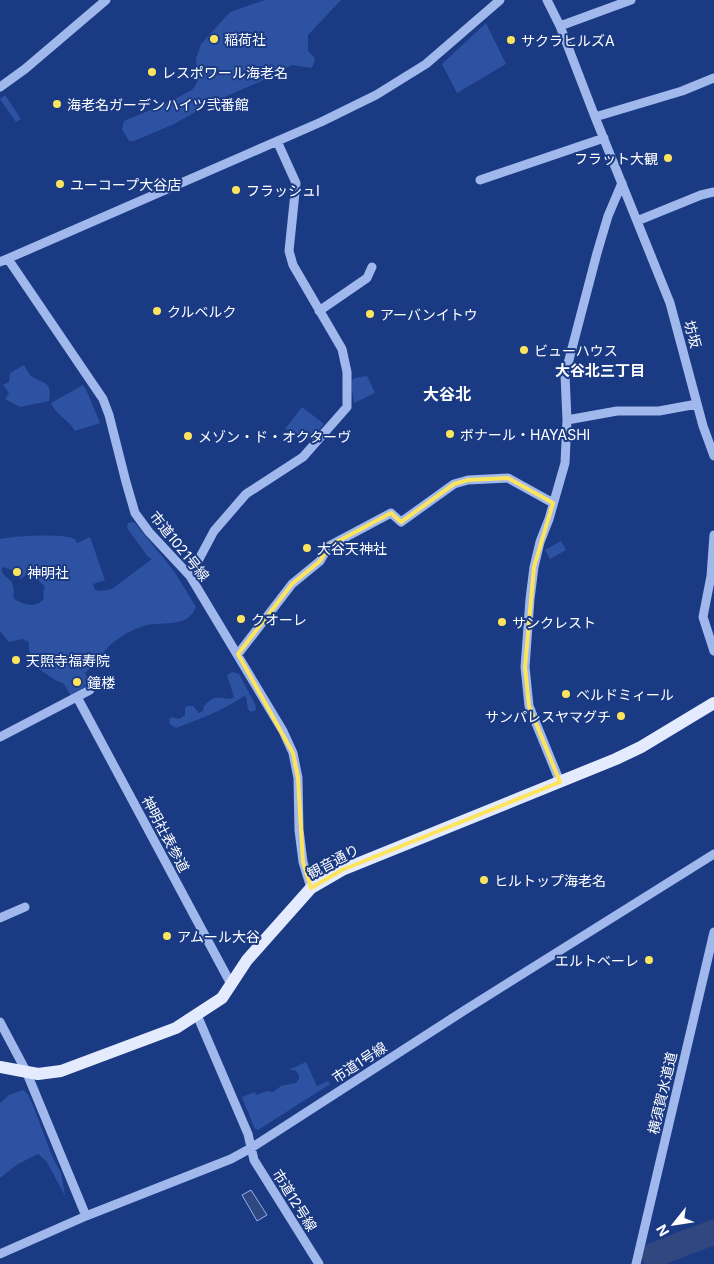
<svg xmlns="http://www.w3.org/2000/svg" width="714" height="1264" font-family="Inter,'Noto Sans JP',sans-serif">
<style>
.green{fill:#2e52a2;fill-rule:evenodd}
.water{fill:#30487f;stroke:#93b1ed}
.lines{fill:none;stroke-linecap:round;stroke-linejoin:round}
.river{stroke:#30487f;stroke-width:25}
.minor{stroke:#a0b8eb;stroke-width:9}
.major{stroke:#e5ebff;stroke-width:12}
.marked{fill:none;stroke:#fde45d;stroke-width:4;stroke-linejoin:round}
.poi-dot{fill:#fde45d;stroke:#1b3a84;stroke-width:2}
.labels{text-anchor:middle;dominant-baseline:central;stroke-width:4;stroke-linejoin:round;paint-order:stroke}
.poi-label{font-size:14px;fill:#fff;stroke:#1b3a84;text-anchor:start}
.street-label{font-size:14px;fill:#fff;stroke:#1b3a84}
.neighbourhood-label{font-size:15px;font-weight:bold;fill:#fff;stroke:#1b3a84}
.quarter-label{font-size:16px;font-weight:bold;fill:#fff;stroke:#1b3a84}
</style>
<rect width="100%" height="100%" fill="#1b3a84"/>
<path class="green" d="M265,0h76l-33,35v16l7,7 -1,6 -3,4 -19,-3 -26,14 -53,23 -39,22 -40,17h-5l-7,-12 2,-8 41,-17 27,-14 5,-7 -1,-24 5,-15 29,-32z
M486,23l20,41 -49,29 -15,-29z
M5,95l16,24 -5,3 -16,-23z
M24,365c2,3 4,7 6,10 12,10 23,4 19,26l-29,6 -15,-8 4,-6 -6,-8 6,-3 1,-9z
M367,376l8,17 -21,10 -3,-21 3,-4z
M83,385l5,9 12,29 -25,8c-6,-11 -20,-17 -24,-28z
M302,407l22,17 -14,15 -25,-10z
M134,522l40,49 22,36c-10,24 -37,12 -55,20 -14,5 -29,14 -38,26 -8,9 -8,12 -18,20l4,9 -13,12 -5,2 -7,-12 -9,-4 -19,-13 -7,-17v-8l-7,-3 -13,3 -9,-11v-92c16,-3 61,-6 75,0l2,4 13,-6 15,43 -12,4 2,6 6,1 11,-2 40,-30 -4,-2 -21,-29 1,-5zM3,567l9,3 9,9 4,-3 3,-6h7l4,11 6,6 -2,6 1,5c-7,11 -20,7 -30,1l-1,-5 1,-2 -2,-10 -8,-7 -3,-5z
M561,541l5,9 -16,9 -5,-9z
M232,672l7,2 16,30 1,6 -5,2 -3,-3 -2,-12 -2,-1c-21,15 -45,23 -68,32l-6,-4 -1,-5 3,-2 7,2 6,-4v-7l2,-2h6l6,7 5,-3 -1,-2c8,-12 14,-11 27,-9l4,-2 -7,-22z
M306,1062l11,24 11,-5 2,3 -72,46 -3,-1 -13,-32 13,-5 1,3 11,-4 6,1 8,-6 15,-3 3,-4v-4l-4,-5h-6z
M23,1090l5,5 6,13 18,48 9,17 4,23 -18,-34 -9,-8 -20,10 -18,14v-75l9,-8z"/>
<path class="water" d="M251,1190l16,25 -10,6 -15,-26z"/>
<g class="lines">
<path class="river" d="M654,1255l60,-23"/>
<path class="minor" d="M547,0l13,26 35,91 75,186 33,123 11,30
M560,26l71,-26
M0,87l25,-18 81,-69
M595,117l87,-26 32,-13
M480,180l124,-42
M637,221l64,-26 13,-3
M8,259l95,140 6,16 17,67 9,31 14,19 41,44 93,155 10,22 5,25 1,52 4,32 8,26
M0,262l321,-140 55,-27 50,-31 74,-64
M319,311l48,-33 5,-11
M567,420l50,-9h42l38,-7
M714,535l-3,41 -8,41 11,34
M190,576l24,-45 32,-37 57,-37 44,-50v-35l-5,-23 -49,-84 -4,-14 7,-68 -19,-42
M238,654l54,-70 28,-23 9,-15 62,-33 10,9 53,-38 14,-4 40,-2 45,25
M77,697l154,287
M0,737l90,-47
M560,782l-31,-76 -4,-39 5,-68 4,-32 6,-25 9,-23 16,-56 2,-43 -2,-45 32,-122 11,-37 14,-33
M0,918l25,-11
M197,1015l51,119 6,26 65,104
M0,1022l26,49 60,145
M0,1254l86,-38 145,-57 20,-11 214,-138 249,-156
M636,1264l78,-332"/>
<path class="major" d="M0,1067l38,7 23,-3 115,-43 46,-30 25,-38 64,-72 31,-18 274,-111 25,-12 73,-44"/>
</g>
<path class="marked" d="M508,478l45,25 -19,64 -9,100 4,39 31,76 -218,88 -31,18 -8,-26 -5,-84 -5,-25 -55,-99 54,-70 28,-23 9,-15 62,-33 10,9 53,-38 14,-4z"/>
<g class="poi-dot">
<circle cx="214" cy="39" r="5"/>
<circle cx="511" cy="40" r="5"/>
<circle cx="152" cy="72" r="5"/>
<circle cx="57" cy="104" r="5"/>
<circle cx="668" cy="158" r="5"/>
<circle cx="60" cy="184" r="5"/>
<circle cx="236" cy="190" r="5"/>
<circle cx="157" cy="311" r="5"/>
<circle cx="370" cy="314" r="5"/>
<circle cx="524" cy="350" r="5"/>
<circle cx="450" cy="434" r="5"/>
<circle cx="188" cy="436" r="5"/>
<circle cx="307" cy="548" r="5"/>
<circle cx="17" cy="572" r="5"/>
<circle cx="241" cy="619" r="5"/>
<circle cx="502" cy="622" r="5"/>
<circle cx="16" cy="660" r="5"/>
<circle cx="77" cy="682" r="5"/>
<circle cx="566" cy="694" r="5"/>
<circle cx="621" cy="716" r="5"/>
<circle cx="484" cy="880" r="5"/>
<circle cx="167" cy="936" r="5"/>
<circle cx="649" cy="960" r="5"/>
</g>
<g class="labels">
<g class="poi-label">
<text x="224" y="39">稲荷社</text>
<text x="521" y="40">サクラヒルズA</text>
<text x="162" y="72">レスポワール海老名</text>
<text x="67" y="104">海老名ガーデンハイツ弐番館</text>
<text x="658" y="158" text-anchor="end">フラット大観</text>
<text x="70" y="184">ユーコープ大谷店</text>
<text x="246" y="190">フラッシュI</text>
<text x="167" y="311">クルベルク</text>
<text x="380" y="314">アーバンイトウ</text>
<text x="534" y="350">ビューハウス</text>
<text x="460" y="434">ボナール・HAYASHI</text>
<text x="198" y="436">メゾン・ド・オクターヴ</text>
<text x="317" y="548">大谷天神社</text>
<text x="27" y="572">神明社</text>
<text x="251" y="619">クオーレ</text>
<text x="512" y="622">サンクレスト</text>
<text x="26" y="660">天照寺福寿院</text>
<text x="87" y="682">鐘楼</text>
<text x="576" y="694">ベルドミィール</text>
<text x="611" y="716" text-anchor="end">サンパレスヤマグチ</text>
<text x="494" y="880">ヒルトップ海老名</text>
<text x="177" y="936">アムール大谷</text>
<text x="639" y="960" text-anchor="end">エルトベーレ</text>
</g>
<g class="street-label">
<text transform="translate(693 334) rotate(75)">坊坂</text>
<text transform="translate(180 546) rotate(51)">市道1021号線</text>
<text transform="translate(166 834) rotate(62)">神明社表参道</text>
<text transform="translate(333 861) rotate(-28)">観音通り</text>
<text transform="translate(359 1062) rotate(-33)">市道1号線</text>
<text transform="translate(662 1093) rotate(-77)">横須賀水道道</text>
<text transform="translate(295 1200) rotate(58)">市道12号線</text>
</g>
<g class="neighbourhood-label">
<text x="600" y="370">大谷北三丁目</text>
</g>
<g class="quarter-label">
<text x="447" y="394">大谷北</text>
</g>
</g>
<g transform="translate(674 1224) rotate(240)" stroke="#1b3a84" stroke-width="4" paint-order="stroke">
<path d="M0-4L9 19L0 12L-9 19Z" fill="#ffffff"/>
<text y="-8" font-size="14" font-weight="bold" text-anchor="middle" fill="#ffffff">N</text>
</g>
</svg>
